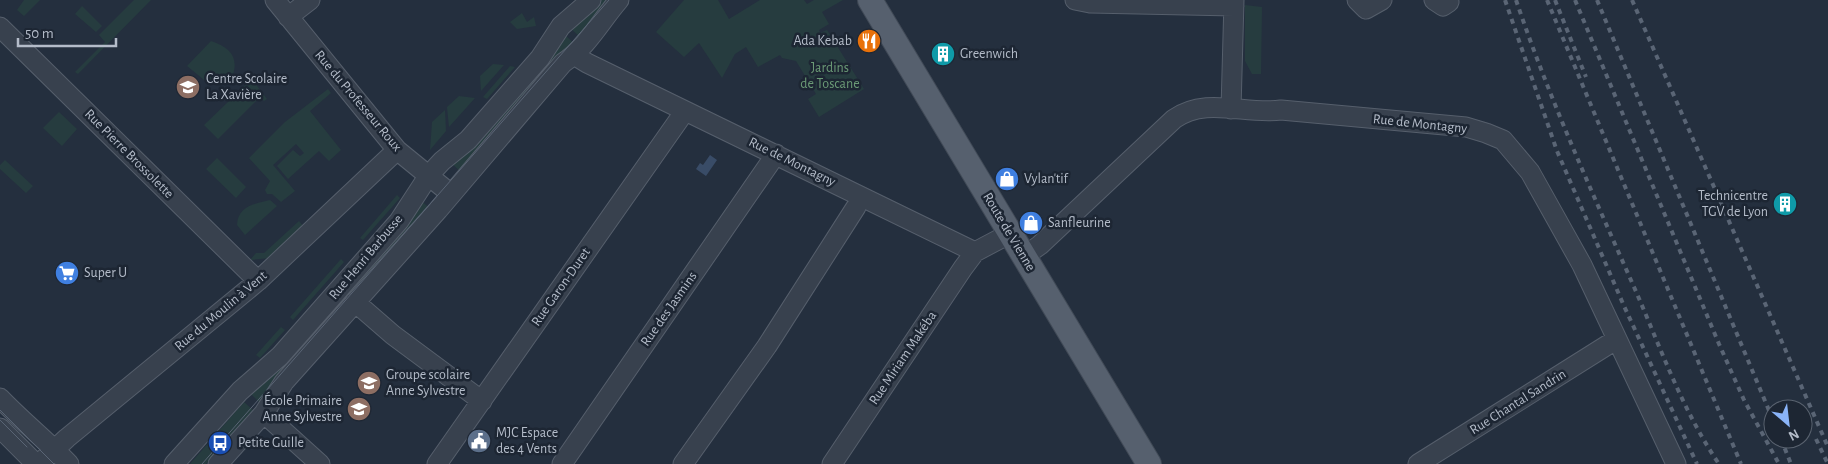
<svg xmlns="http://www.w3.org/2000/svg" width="1828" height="464" font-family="'Alegreya Sans',sans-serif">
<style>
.green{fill:#263c3f}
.water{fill:#394c67}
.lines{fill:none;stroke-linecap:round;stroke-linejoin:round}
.minor-casing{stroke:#565f6c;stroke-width:21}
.major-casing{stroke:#414a57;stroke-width:26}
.minor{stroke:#38414e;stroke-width:19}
.major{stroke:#56606e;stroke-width:24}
.tram{stroke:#5a6575;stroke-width:1}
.rail{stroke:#5a6575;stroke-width:4;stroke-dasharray:5 5;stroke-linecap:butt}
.labels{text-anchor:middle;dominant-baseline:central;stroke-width:5;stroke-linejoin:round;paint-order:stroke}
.poi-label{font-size:14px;fill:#b4bcc9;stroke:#1d2633;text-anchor:start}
.park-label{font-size:14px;fill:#6b9a76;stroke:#1d2633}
.street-label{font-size:14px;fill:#b4bcc9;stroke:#1d2633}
</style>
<rect width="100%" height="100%" fill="#242f3e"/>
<path class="green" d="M24,0h16l-16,16 -7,-6z
M134,0h17l-73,74 -3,-2 30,-30 -6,-7z
M596,0h16l-32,37 -12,-11z
M684,0h34l11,19 31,-19h44l3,4 7,-4h29l-21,12 7,12 -10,6 1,3 7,-3 37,59 -45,28 -11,-18 8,-5 -20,-33 -14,-3 -2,-3 -22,12 -12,-20 -11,7 -13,24 -23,-35 -15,14 -28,-25z
M1245,5l17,2 -1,67h-9l-7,-13z
M82,6l20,20 -6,6 -21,-18z
M522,13l5,9 7,-5 2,9 -19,3 -7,-7z
M565,35l12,11 -115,127 -12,-11z
M211,41c21,7 29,18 20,39l-22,4 -22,-18z
M493,64l11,1 -23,26 -1,-15z
M510,66l5,1 -28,32 -4,-2z
M252,79l15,20 -3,2 -4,-4 -42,42 -14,-14z
M328,89l3,4 -21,18 31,39 -12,11 -10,-10 -31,28 -11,-13 16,-16 7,6 4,-3 -8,-9 -23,21 22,26 -14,11 -9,-8h-5l-2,-4 5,-9 -21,-23 36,-36z
M459,96l16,2 -26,29 -2,-20z
M445,110l1,21 -16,19 2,-28z
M59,112l18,17 -15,17 -19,-18z
M217,158l29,29 -10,11 -30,-29z
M5,160l28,26 -7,7 -26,-24v-4z
M397,195l3,3 -37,42 -3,-2z
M419,199l13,11 -172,193 -9,-9z
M270,200l7,6 -32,29 -8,-10c1,-19 17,-21 33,-25z
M299,221l5,6 -33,31 -21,2 6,-7h8z
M341,259l3,3 -51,58 -3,-3z
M281,327l4,3 -25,28 -4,-3z
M244,402l9,8 -47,54h-16z"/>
<path class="water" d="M710,155l7,5 -11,16 -10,-7 4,-6 3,2z"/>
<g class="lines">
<g class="minor-casing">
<path id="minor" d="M275,0l122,150 54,44
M1075,0l15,3 144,3
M1357,0l9,9 16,-9
M1434,0l9,6 6,-4
M288,17l22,-17
M0,27l258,254
M574,55l13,8 388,189
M1231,109l3,-109
M1023,257l17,-12 134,-126c32,-23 71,-4 107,-9l185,17 20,6 17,7 27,32 52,93 94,199
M355,302l38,33 89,66
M0,398c22,23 47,43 69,66
M268,417l52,47
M0,428l36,36
M39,464l28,-26 191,-157 139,-131
M174,464l66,-73 40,-35 119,-135 30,-46 13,-14 26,-21 72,-82 21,-32 30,-26
M218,464l46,-51 20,-31 154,-172 125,-147c24,-16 37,-41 56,-63
M437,464l248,-353
M562,464l214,-310
M683,464l84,-118 89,-139
M832,464l131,-196 12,-16 34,-18
M1418,464l199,-125"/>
</g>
<g class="major-casing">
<path id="major" d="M870,0l279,464"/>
</g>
<use href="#minor" class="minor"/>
<use href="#major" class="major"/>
<path class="tram" d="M0,410l54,54
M0,420l27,27
M202,464l407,-464"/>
<path class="rail" d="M1505,0l52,151 67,155 73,158
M1516,0c33,98 76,192 118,287 26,59 48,123 85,177
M1547,0l194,464
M1555,0l31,77
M1575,0l144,344 25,56 35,64
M1597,0l176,420
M1632,0l196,447
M1781,439l10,25
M1816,439l12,25"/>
</g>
<defs>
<g id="restaurant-disc" transform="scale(1.25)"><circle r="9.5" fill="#e8710a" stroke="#1d2633"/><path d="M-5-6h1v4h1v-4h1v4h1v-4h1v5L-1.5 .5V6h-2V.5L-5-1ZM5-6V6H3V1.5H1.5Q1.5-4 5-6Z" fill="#fff"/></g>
<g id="building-disc" transform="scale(1.25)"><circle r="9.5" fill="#0f9aa8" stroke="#1d2633"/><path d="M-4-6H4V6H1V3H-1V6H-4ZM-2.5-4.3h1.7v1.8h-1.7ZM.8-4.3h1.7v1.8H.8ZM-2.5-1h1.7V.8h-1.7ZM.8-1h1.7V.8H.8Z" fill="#fff"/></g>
<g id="school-disc" transform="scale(1.25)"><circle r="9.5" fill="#8d6e63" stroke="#1d2633"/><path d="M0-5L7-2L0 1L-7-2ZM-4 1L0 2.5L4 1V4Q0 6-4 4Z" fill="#fff"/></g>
<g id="shop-disc" transform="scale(1.25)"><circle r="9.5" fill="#3f7fe0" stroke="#1d2633"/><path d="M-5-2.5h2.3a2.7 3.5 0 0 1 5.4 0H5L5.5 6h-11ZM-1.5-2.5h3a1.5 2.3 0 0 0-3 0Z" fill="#fff"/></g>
<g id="supermarket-disc" transform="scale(1.25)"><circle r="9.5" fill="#3f7fe0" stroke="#1d2633"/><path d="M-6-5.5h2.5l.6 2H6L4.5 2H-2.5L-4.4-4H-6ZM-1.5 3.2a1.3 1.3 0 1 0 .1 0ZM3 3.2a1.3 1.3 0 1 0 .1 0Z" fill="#fff"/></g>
<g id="civic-disc" transform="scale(1.25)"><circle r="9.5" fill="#5c6f8a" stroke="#1d2633"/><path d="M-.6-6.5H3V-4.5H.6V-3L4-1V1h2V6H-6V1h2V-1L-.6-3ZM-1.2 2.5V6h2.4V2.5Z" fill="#fff"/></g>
<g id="bus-disc" transform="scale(1.25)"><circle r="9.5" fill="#1a4fb4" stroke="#1d2633"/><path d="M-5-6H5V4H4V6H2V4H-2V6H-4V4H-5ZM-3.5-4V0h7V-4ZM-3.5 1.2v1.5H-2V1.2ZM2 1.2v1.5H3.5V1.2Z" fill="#fff"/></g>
</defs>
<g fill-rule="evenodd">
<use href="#restaurant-disc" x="869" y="41"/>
<use href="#building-disc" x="943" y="54"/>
<use href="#school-disc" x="188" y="87"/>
<use href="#shop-disc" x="1007" y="179"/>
<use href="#building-disc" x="1785" y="204"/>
<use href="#shop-disc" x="1031" y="223"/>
<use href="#supermarket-disc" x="67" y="273"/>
<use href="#school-disc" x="369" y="383"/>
<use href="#school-disc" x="359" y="409"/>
<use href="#civic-disc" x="479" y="441"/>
<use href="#bus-disc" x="220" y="443"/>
</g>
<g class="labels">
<g class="poi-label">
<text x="852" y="41" text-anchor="end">Ada Kebab</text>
<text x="960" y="54">Greenwich</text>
<text x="206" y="79">Centre Scolaire<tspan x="206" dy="16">La Xavière</tspan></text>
<text x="1024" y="179">Vylan'tif</text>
<text x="1768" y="196" text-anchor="end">Technicentre<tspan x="1768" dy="16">TGV de Lyon</tspan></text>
<text x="1048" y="223">Sanfleurine</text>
<text x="84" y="273">Super U</text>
<text x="386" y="375">Groupe scolaire<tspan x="386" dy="16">Anne Sylvestre</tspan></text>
<text x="342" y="401" text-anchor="end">École Primaire<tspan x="342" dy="16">Anne Sylvestre</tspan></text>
<text x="496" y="433">MJC Espace<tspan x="496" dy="16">des 4 Vents</tspan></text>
<text x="238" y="443">Petite Guille</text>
</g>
<g class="park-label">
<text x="830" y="68">Jardins<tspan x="830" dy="16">de Toscane</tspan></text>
</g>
<g class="street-label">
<text transform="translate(358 101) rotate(50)">Rue du Professeur Roux</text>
<text transform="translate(1420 124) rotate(6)">Rue de Montagny</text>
<text transform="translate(129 154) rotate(45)">Rue Pierre Brossolette</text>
<text transform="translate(792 162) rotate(26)">Rue de Montagny</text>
<text transform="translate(1009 232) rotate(59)">Route de Vienne</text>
<text transform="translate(366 257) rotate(-50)">Rue Henri Barbusse</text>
<text transform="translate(561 287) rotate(-55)">Rue Garon-Duret</text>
<text transform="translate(669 309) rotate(-55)">Rue des Jasmins</text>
<text transform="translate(221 311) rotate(-40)">Rue du Moulin à Vent</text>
<text transform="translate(903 358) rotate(-56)">Rue Miriam Makéba</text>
<text transform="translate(1518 402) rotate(-32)">Rue Chantal Sandrin</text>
</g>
</g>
<g transform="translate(1788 424) rotate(152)"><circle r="24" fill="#1d2633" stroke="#59626f"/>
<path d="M0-4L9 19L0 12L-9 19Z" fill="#8ab4f8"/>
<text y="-8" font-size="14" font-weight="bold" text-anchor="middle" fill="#b4bcc9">N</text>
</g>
<path d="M18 38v8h98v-8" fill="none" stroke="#b4bcc9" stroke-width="2.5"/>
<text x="25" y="38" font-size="15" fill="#b4bcc9" stroke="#1d2633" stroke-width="4" paint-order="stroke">50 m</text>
</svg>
